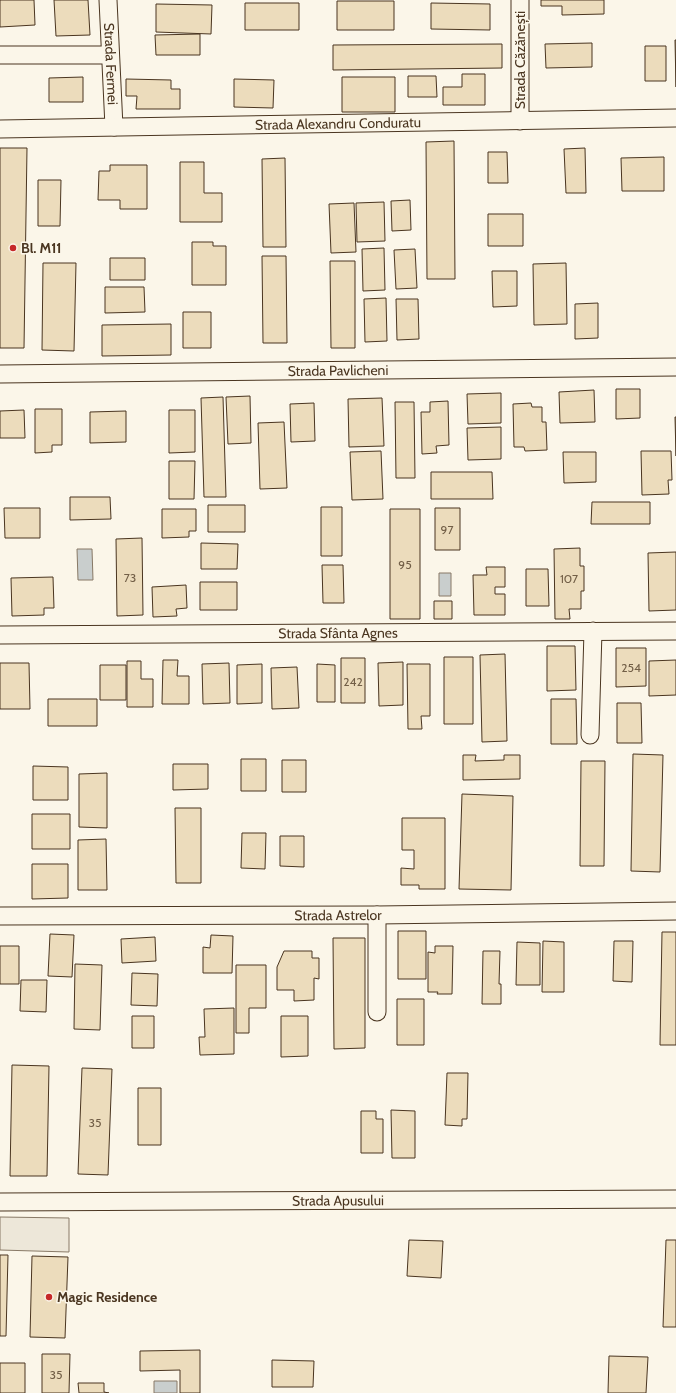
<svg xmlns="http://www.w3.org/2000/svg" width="676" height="1393" font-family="Cabin,sans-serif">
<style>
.parking{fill:#ede7d9;stroke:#887966}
.water{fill:#c9cecd;stroke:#887966}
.building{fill:#ecdcbc;stroke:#4a3520}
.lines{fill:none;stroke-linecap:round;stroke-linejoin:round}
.minor-casing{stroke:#4a3520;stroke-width:19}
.minor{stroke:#fbf6e9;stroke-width:17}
.poi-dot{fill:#c62828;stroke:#fbf6e9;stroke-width:1.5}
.labels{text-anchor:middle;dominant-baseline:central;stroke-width:3;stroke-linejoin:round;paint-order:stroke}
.number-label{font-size:12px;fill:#725f47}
.street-label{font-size:14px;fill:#4a3520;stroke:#fbf6e9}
.poi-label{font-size:14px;font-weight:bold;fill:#4a3520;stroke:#fbf6e9;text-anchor:start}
</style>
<rect width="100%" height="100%" fill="#fbf6e9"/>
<path class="parking" d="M0,1217l69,1v34l-69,-2z"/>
<path class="water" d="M77,549h15l1,31h-15z
M439,573h12v23h-12z
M154,1381h23v12h-23z"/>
<path class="building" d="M0,0h34l1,25 -35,2z
M54,0h34l2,35 -34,1z
M541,0h63v14l-42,1v-9h-21z
M337,1h57v29h-57z
M245,3h54v27h-54z
M431,3l59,1v26l-59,-1z
M156,4l56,1 -1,29 -55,-2z
M200,34v21h-44l-1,-20z
M675,40h1v47z
M592,43v24l-46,1 -1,-24z
M502,44v24l-169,2v-25z
M645,46h21v35h-21z
M462,74h23v31h-42v-18h19z
M408,76h28l1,21h-29z
M83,77v25h-34v-24z
M342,77h53v35h-53z
M126,79l45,1v9h9v20h-44l1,-13h-11z
M234,79l40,1 -1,28 -39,-1z
M454,141l1,138h-28l-1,-137z
M0,148h27l-3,200h-24z
M585,148l1,45h-20l-2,-44z
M488,152h19l1,31h-20z
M664,157v34h-42l-1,-33z
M285,158l1,89h-23l-1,-88z
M180,162h24v31h18v29h-42z
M110,165h37v44h-27v-9h-22l1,-29h11z
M38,180h23l-1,46h-22z
M410,200l1,30 -19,1 -1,-30z
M384,202l1,39 -28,1 -1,-39z
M354,203l2,49 -25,1 -2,-49z
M488,214h35v32h-35z
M192,242h21v4h13v39h-34z
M384,248l1,42 -22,1 -1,-42z
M415,249l2,39 -21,1 -2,-39z
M262,256h24l1,87h-24z
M110,258h35v22h-35z
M330,261h25v87h-24z
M43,263h33l-2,88 -32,-1z
M566,263l1,61 -33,1 -1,-61z
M492,271h25v35l-24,1z
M105,287h39l1,25 -40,1z
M386,298l1,43 -22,1 -1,-43z
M396,299h22l1,40 -22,1z
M598,303v35l-23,1v-35z
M183,312h28v36h-28z
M171,324v31l-69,1v-31z
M616,389h24v29l-24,1z
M594,390l1,32 -35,1 -1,-31z
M501,393v30l-33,1 -1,-30z
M250,396l1,47 -23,1 -2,-47z
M223,397l3,100h-22l-3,-99z
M382,398l2,48 -35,1 -1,-48z
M448,401l1,44 -13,1 1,7 -15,1 -1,-42h9v-10z
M395,402h19l1,76h-19z
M314,403l1,38 -24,1 -1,-38z
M531,403l1,4h10v15h4l1,28 -22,1 -1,-4h-10l-1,-43z
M35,409h27v36h-10v7l-17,1z
M24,410l1,28h-25v-27z
M169,410h26v42l-26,1z
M126,411v31l-36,1v-31z
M675,417h1v39z
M284,422l3,66 -27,1 -2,-66z
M501,427v32l-33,1 -1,-32z
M381,451l2,48 -31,1 -2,-48z
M641,451h30l1,29h-4l1,14 -27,1z
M563,452h33v30l-32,1z
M169,461h26l-1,38h-25z
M431,472h61l1,27h-62z
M70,497h40l1,22 -41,1z
M592,502h58v22h-59z
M208,505h37v27h-37z
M321,507h21v49h-21z
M4,508h36v30h-35z
M435,508h25v42h-25z
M162,509h34v22h-7v6l-27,1z
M390,509h30v110h-30z
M142,538l1,77 -26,1 -1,-77z
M201,543l37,1 -1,25h-36z
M580,548v18h4v25h-3v18h-12l1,10h-15l-1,-70z
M676,552v58l-27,1 -1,-58z
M322,565h21l1,38h-21z
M486,567h19v20h-10v7h10v21h-31l-1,-40h14z
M526,569h22l1,37h-23z
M53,577l1,31h-10v7l-32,1 -1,-38z
M200,582h37v28h-37z
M186,585l1,23 -11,1 1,7 -24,1 -1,-30z
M434,601h18v18h-18z
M547,646h28l1,44 -29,1z
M616,648h30v38l-30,1z
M505,654l2,87 -25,1 -2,-87z
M444,657h29v67h-29z
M341,658h24v45h-24z
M163,660h15l-1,16h12v28h-27z
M676,660v35l-27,1v-35z
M127,661h14v18h12v28h-26z
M403,662v43l-24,1 -1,-43z
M0,663h29l1,46h-30z
M229,663l1,40 -27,1 -1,-40z
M262,664v39l-25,1v-39z
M317,664l18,1v37h-18z
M407,664h23v52h-9l1,13h-14z
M100,665h26v35h-26z
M297,667l2,41 -27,1 -1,-41z
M48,699h49v27h-49z
M551,699h25l1,45h-26z
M617,703h24l1,40h-25z
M633,754l30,1 -3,117 -29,-1z
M463,755h13l-1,6 29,-1v-5h16v24l-57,1z
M241,759h25v32h-25z
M282,760h24v32h-24z
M581,761h24l-1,105h-24z
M173,764h35v25l-35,1z
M33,766l35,1v33h-35z
M107,773v55l-28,-1v-53z
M462,794l51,2 -2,94 -52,-1z
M175,808h26v75h-25z
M32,814h38v35h-38z
M402,818h43v71h-26v-4h-18v-17l13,1v-19h-12z
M242,833h24l-1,36 -24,-1z
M280,836h24v31l-24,-1z
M106,839l1,51h-29v-50z
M32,864h36v34l-36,1z
M398,931h28v48h-28z
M662,932h14v113h-16z
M50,934l24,1 -2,42 -24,-1z
M211,935l22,1 -1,37h-29v-26l7,1z
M155,937l1,24 -34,2 -1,-24z
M333,938h32v110l-31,1z
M543,941l21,1v50h-22z
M614,941h19l-1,41 -19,-1z
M517,942l23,1v42h-24z
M0,946h19v38h-19z
M435,946h18l-1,48h-15l1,-2h-10v-40l7,1z
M284,951h28v7h7v21l-5,-1v22l-20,1v-11h-17v-23z
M483,951h17l-1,33h2v20h-19z
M75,964l27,1 -2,65 -26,-1z
M236,965h30v43h-17v25h-13z
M132,973l26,1 -1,32 -26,-1z
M21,980h26l-1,32 -26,-1z
M397,999h27v46h-27z
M234,1008v46l-34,1 -1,-18h6l-1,-28z
M132,1016h22v32h-22z
M281,1016h27v40l-27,1z
M12,1065l37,1 -2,110h-37z
M82,1068l30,1 -4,106 -30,-1z
M447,1073h21l-1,46h-5v7l-17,-1z
M138,1088h23v57h-23z
M391,1110l24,1v47h-23z
M361,1111h15v8h7v34h-22z
M409,1240l34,1 -2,37 -34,-2z
M666,1240h10v87h-13z
M0,1255h8l-2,81h-6z
M32,1256l36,1 -3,81 -35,-1z
M200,1350v43h-20v-23l-40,1v-20z
M42,1354h28l-1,39h-27z
M609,1356l39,1 -2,36h-38z
M272,1360l42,1 -1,26h-41z
M0,1363h25v30h-25z
M78,1383h26v9l5,1h-30z"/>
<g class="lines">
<g class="minor-casing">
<g id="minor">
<path id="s1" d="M108,0l6,127"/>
<path d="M0,55h110"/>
<path d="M520,121v-121"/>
<path id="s2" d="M0,129l676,-11"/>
<path id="s3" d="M0,374l676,-7"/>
<path id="s4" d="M0,635l676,-4"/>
<path d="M590,735l3,-104"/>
<path id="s5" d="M0,916l377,-1 299,-4"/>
<path d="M377,1012v-97"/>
<path id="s6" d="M0,1202l676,-3"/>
</g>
</g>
<use href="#minor" class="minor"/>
</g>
<g class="poi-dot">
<circle cx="13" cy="248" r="4"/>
<circle cx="49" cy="1297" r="4"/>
</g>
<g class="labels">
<g class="number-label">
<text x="447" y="529">97</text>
<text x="405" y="564">95</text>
<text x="130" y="577">73</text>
<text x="569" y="578">107</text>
<text x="631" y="667">254</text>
<text x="353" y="681">242</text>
<text x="95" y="1122">35</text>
<text x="56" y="1374">35</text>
</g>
<g class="street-label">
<text transform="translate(520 60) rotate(-90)">Strada Căzănești</text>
<text stroke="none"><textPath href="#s1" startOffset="64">Strada Fermei</textPath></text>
<text stroke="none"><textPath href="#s2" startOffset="338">Strada Alexandru Conduratu</textPath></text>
<text stroke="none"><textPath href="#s3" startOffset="338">Strada Pavlicheni</textPath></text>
<text stroke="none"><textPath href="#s4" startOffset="338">Strada Sfânta Agnes</textPath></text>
<text stroke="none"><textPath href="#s5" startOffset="338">Strada Astrelor</textPath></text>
<text stroke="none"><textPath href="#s6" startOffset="338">Strada Apusului</textPath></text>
</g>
<g class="poi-label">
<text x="21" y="248">Bl. M11</text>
<text x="57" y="1297">Magic Residence</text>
</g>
</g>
</svg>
